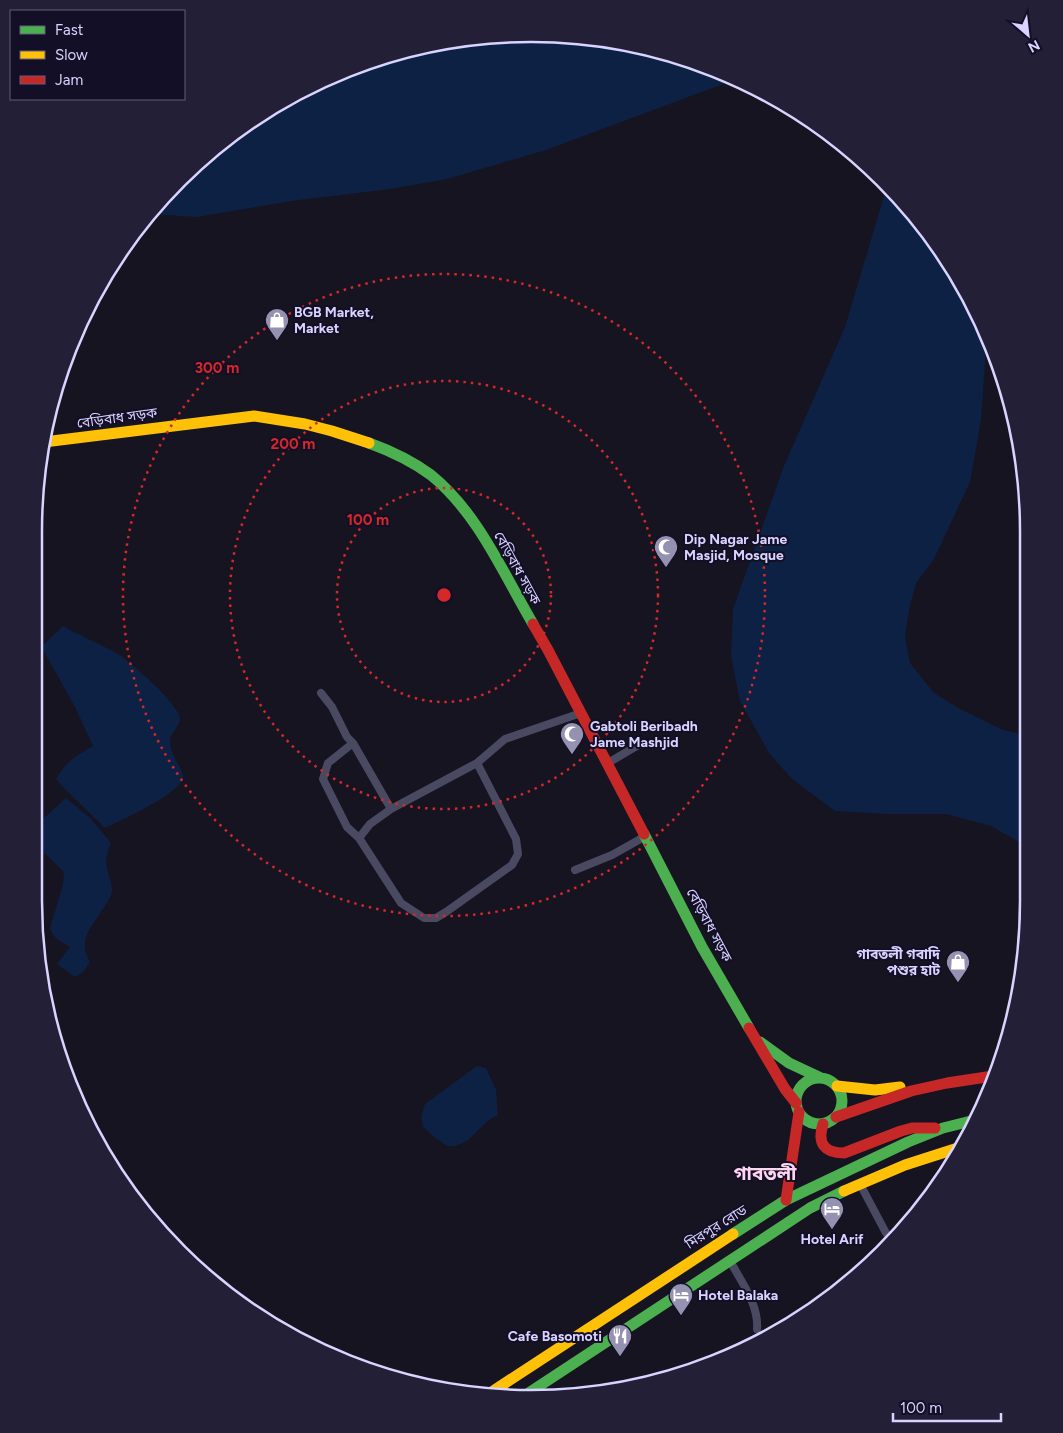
<svg xmlns="http://www.w3.org/2000/svg" width="1063" height="1433" font-family="Figtree,'Noto Sans Bengali',sans-serif">
<style>
.water{fill:#0d2144}
.lines{fill:none;stroke-linecap:round;stroke-linejoin:round}
.street{stroke:#4a4962;stroke-width:8}
.fast{stroke:#4caf50;stroke-width:11}
.slow{stroke:#ffc107;stroke-width:11}
.jam{stroke:#c62828;stroke-width:11}
.ring{fill:none;stroke:#d62828;stroke-width:2.5;stroke-dasharray:2.5 5}
.labels{text-anchor:middle;dominant-baseline:central;stroke-width:4;stroke-linejoin:round;paint-order:stroke}
.poi-label{font-size:14px;font-weight:bold;fill:#d9d4ff;stroke:#130f26;text-anchor:start}
.street-label{font-size:14px;fill:#d9d4ff;stroke:#130f26}
.district-label{font-size:19px;font-weight:bold;fill:#ffd6f0;stroke:#130f26}
.rim{fill:none;stroke:#d9d4ff;stroke-width:2.5}
.centre{fill:#d62828;stroke:#130f26;stroke-width:2.5}
.ring-label{font-size:15px;text-anchor:middle;font-weight:bold;fill:#d62828;stroke:#130f26;stroke-width:4;stroke-linejoin:round;paint-order:stroke}
</style>
<rect width="100%" height="100%" fill="#161421"/>
<path class="water" d="M499,35l98,3 95,22 42,20 -188,70 -99,29 -57,10 -99,12 -94,16 -46,-3 28,-34 50,-44 83,-51 91,-34z
M887,186l40,43 60,105 -6,86 -11,62 -36,77 -18,24 -7,27 -4,27 5,26 24,30 26,16 43,21 24,5 1,112 -37,-21 -45,-12h-60l-51,-3 -43,-32 -23,-26 -29,-52 -9,-45 2,-47 51,-143 61,-139z
M63,626c18,10 37,18 55,28 12,7 61,51 62,64 0,9 -11,16 -10,24 0,13 13,27 13,35 1,15 -65,45 -78,51l-42,-41 -7,-8c12,-20 19,-22 37,-33l-18,-39 -33,-59v-2z
M66,798l25,21 20,24c-5,10 -6,20 -3,30 2,8 6,14 3,22 -6,16 -28,35 -26,52 0,5 3,11 5,15l-7,10 -8,5 -18,-13 13,-17c-9,-6 -17,-8 -20,-19l13,-44 1,-12 -19,-19 -11,7v-33z
M477,1066l9,2 10,22 2,25 -8,4 -22,21 -12,6h-9l-13,-9 -11,-11 -2,-9 4,-13z"/>
<g class="lines">
<path class="street" d="M321,693l11,14 15,30 6,6 38,66
M353,743l-25,20 -5,16 24,48 12,11 42,65 23,15h12l10,-6 66,-47 6,-11 -2,-15 -39,-76
M608,763l32,-19
M359,838l11,-14 21,-15 86,-46 28,-24 76,-26
M575,870l37,-15 32,-18
M860,1184l26,49 8,8
M730,1261c11,20 29,44 27,68"/>
<path class="fast" d="M369,443c22,8 43,18 62,32 47,38 72,98 102,149
M644,834l58,113 47,81
M760,1042l29,21 32,15
M796 1101a23 23 0 1 1 46 0a23 23 0 1 1-46 0Z
M733,1234l53,-34 122,-58 35,-14 32,-8
M524,1396l286,-188 34,-17"/>
<path class="slow" d="M44,442l210,-26 51,8 27,7 37,12
M837,1086l38,4 25,-3
M844,1191l61,-26 59,-19
M490,1393l243,-159"/>
<path class="jam" d="M533,624l15,26 96,184
M749,1028l36,61 11,14
M836,1117l75,-26 36,-8 46,-7
M823,1124c-6,19 1,29 21,29l57,-22 11,-3h23
M786,1200l13,-88"/>
</g>
<g class="ring">
<circle cx="444" cy="595" r="107"/>
<circle cx="444" cy="595" r="214"/>
<circle cx="444" cy="595" r="321"/>
</g>
<defs>
<g id="shop-pin" transform="scale(1.25)"><path d="M0 17L-7.5 6A9.5 9.5 0 1 1 7.5 6Z" fill="#9591b1" stroke="#130f26"/><path d="M-5-2.5h2.3a2.7 3.5 0 0 1 5.4 0H5L5.5 6h-11ZM-1.5-2.5h3a1.5 2.3 0 0 0-3 0Z" fill="#fff"/></g>
<g id="mosque-pin" transform="scale(1.25)"><path d="M0 17L-7.5 6A9.5 9.5 0 1 1 7.5 6Z" fill="#9591b1" stroke="#130f26"/><path d="M3.5-4.9A6 6 0 1 0 3.5 4.9A5 5 0 1 1 3.5-4.9Z" fill="#fff"/></g>
<g id="hotel-pin" transform="scale(1.25)"><path d="M0 17L-7.5 6A9.5 9.5 0 1 1 7.5 6Z" fill="#9591b1" stroke="#130f26"/><path d="M-6-4.5h1.5V1H6V5H4.5V3h-9V5H-6ZM-4 0a1.8 1.8 0 1 1 3.6 0ZM.5 0V-2.5h3Q6-2.5 6 0Z" fill="#fff"/></g>
<g id="restaurant-pin" transform="scale(1.25)"><path d="M0 17L-7.5 6A9.5 9.5 0 1 1 7.5 6Z" fill="#9591b1" stroke="#130f26"/><path d="M-5-6h1v4h1v-4h1v4h1v-4h1v5L-1.5 .5V6h-2V.5L-5-1ZM5-6V6H3V1.5H1.5Q1.5-4 5-6Z" fill="#fff"/></g>
</defs>
<g fill-rule="evenodd">
<use href="#shop-pin" x="277" y="320"/>
<use href="#mosque-pin" x="666" y="547"/>
<use href="#mosque-pin" x="572" y="734"/>
<use href="#shop-pin" x="958" y="962"/>
<use href="#hotel-pin" x="832" y="1209"/>
<use href="#hotel-pin" x="681" y="1295"/>
<use href="#restaurant-pin" x="620" y="1336"/>
</g>
<g class="labels">
<g class="poi-label">
<text x="294" y="312">BGB Market,<tspan x="294" dy="16">Market</tspan></text>
<text x="684" y="539">Dip Nagar Jame<tspan x="684" dy="16">Masjid, Mosque</tspan></text>
<text x="590" y="726">Gabtoli Beribadh<tspan x="590" dy="16">Jame Mashjid</tspan></text>
<text x="940" y="954" text-anchor="end">গাবতলী গবাদি<tspan x="940" dy="16">পশুর হাট</tspan></text>
<text x="832" y="1239" text-anchor="middle">Hotel Arif</text>
<text x="698" y="1295">Hotel Balaka</text>
<text x="602" y="1336" text-anchor="end">Cafe Basomoti</text>
</g>
<g class="street-label">
<text transform="translate(117 418) rotate(-8)">বেড়িবাধ সড়ক</text>
<text transform="translate(517 568) rotate(61)">বেড়িবাধ সড়ক</text>
<text transform="translate(709 925) rotate(62)">বেড়িবাধ সড়ক</text>
<text transform="translate(716 1227) rotate(-32)">মিরপুর রোড</text>
</g>
<g class="district-label">
<text x="765" y="1173">গাবতলী</text>
</g>
</g>
<path d="M0 0H1063V1433H0ZM531 42H531A489 489 0 0 1 1020 531V901A489 489 0 0 1 531 1390H531A489 489 0 0 1 42 901V531A489 489 0 0 1 531 42Z" fill="#231f37" fill-rule="evenodd"/>
<path class="rim" d="M531 42H531A489 489 0 0 1 1020 531V901A489 489 0 0 1 531 1390H531A489 489 0 0 1 42 901V531A489 489 0 0 1 531 42Z"/>
<circle cx="444" cy="595" r="8" class="centre"/>
<g class="ring-label">
<text x="217" y="373">300 m</text>
<text x="293" y="449">200 m</text>
<text x="368" y="525">100 m</text>
</g>
<rect x="10" y="10" width="175" height="90" fill="#130f26" stroke="#625e7d"/>
<rect x="20" y="26" width="25" height="8" fill="#4caf50" stroke="#625e7d"/>
<text x="55" y="35" font-size="15" fill="#d9d4ff">Fast</text>
<rect x="20" y="51" width="25" height="8" fill="#ffc107" stroke="#625e7d"/>
<text x="55" y="60" font-size="15" fill="#d9d4ff">Slow</text>
<rect x="20" y="76" width="25" height="8" fill="#c62828" stroke="#625e7d"/>
<text x="55" y="85" font-size="15" fill="#d9d4ff">Jam</text>
<g transform="translate(1028 35) rotate(152)" stroke="#130f26" stroke-width="4" paint-order="stroke">
<path d="M0-4L9 19L0 12L-9 19Z" fill="#d9d4ff"/>
<text y="-8" font-size="14" font-weight="bold" text-anchor="middle" fill="#d9d4ff">N</text>
</g>
<path d="M893 1413v8h108v-8" fill="none" stroke="#d9d4ff" stroke-width="2.5"/>
<text x="900" y="1413" font-size="15" fill="#d9d4ff" stroke="#130f26" stroke-width="4" paint-order="stroke">100 m</text>
</svg>
